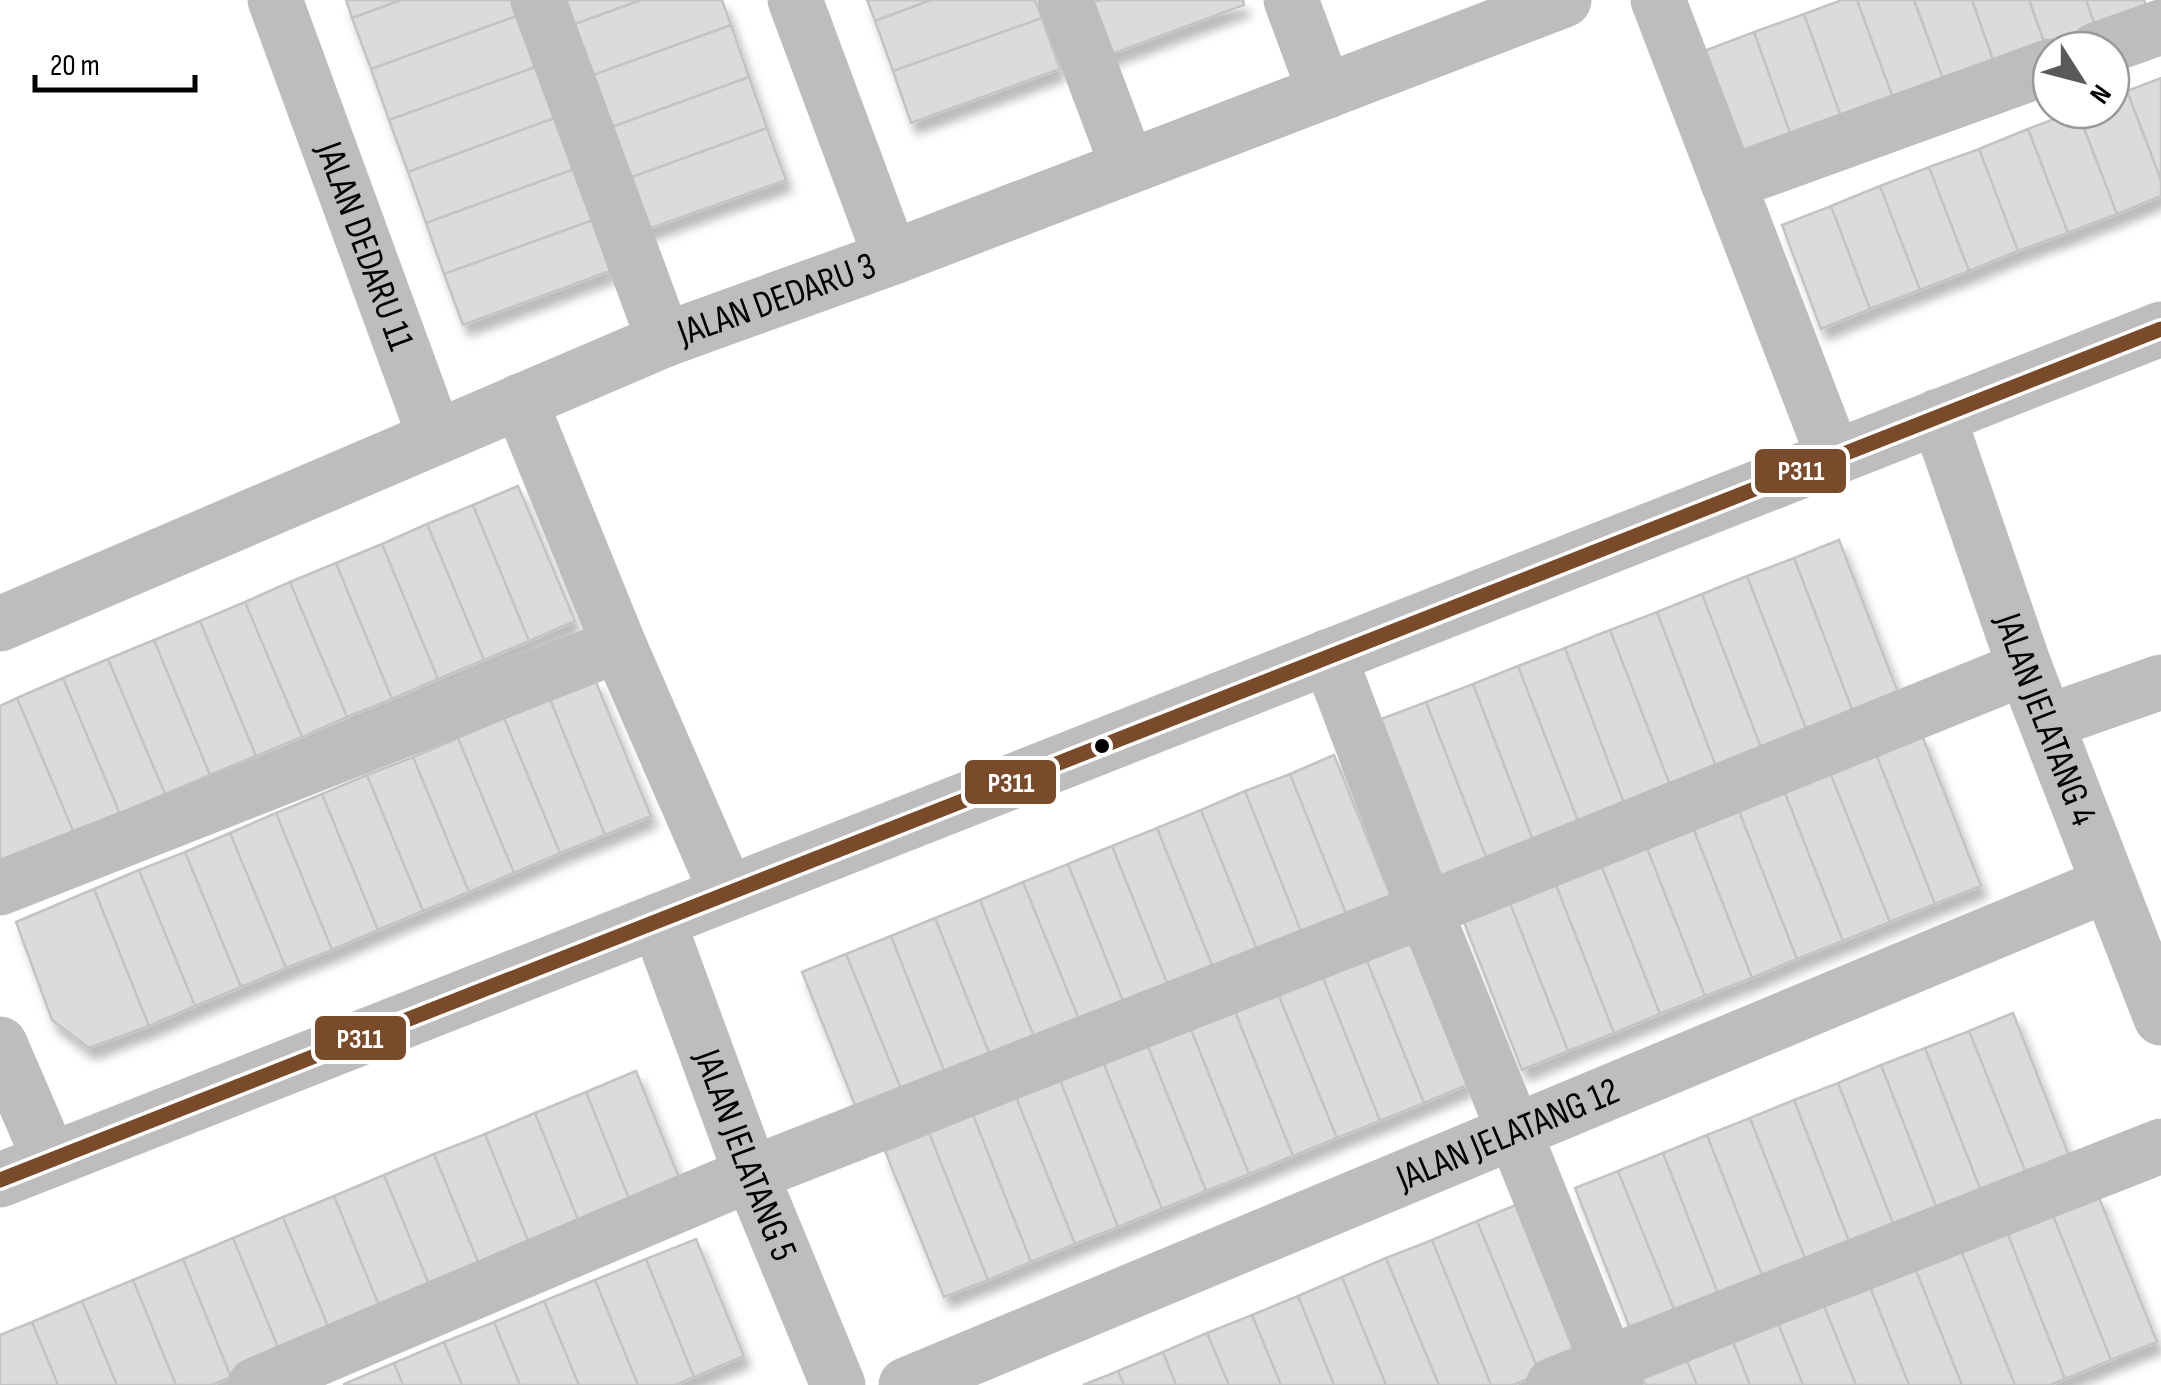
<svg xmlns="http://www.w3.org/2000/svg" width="2161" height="1385" font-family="'Sofia Sans Condensed',sans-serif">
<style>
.building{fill:#dbdbdb;stroke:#c3c3c3;stroke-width:2.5;filter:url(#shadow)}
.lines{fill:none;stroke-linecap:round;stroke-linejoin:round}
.minor{stroke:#bdbdbd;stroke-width:55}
.bus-1-casing{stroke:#fff;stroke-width:22}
.bus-1{stroke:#7a4b2a;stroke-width:15}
.bus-dot{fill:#000;stroke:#fff;stroke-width:4}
.labels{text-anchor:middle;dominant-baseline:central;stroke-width:9;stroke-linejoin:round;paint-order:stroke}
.street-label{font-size:38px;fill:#000;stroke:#fff}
.line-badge{stroke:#fff;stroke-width:4}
.badge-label{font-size:28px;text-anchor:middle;font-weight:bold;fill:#fff}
</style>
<defs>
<filter id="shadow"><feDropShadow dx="6" dy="11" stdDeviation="5" flood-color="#0004"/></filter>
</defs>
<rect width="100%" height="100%" fill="#fff"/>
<path class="building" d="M346,0h55l-49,18z
M401,0h113l5,15 -148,54 -19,-51z
M554,0h87l-77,28z
M641,0h81l9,25 -149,54 -18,-51z
M867,0h64l-56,21z
M931,0h104l7,18 -149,53 -18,-50z
M1100,0h143l1,5 -148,55 -19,-52z
M1842,0h15l39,106 -52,19 -40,-111z
M1857,0h57l32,87 -50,19z
M1914,0h58l24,68 -50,19z
M1972,0h57l18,50 -51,18z
M2029,0h57l11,31 -50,19z
M2086,0h58l4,12 -51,19z
M1804,14l40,111 -50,19 -40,-112z
M519,15l19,51 -149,54 -18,-51z
M1042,18l18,51 -149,54 -18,-52z
M731,25l18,52 -148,54 -19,-52z
M1754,32l40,112 -50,18 -40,-111z
M538,66l19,51 -149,55 -19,-52z
M749,77l18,51 -149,54 -17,-51z
M2161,78v102l-34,-89z
M2127,91l34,89v16l-44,18 -40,-104h34v-13z
M2077,110l40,104 -49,19 -40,-104z
M557,117l17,52 -148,54 -18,-51z
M767,128l19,52 -149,53 -19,-51z
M2028,129l40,104 -50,18 -39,-102z
M1979,149l39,102 -49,20 -40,-104z
M1929,167l40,104 -49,19 -40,-104z
M574,169l19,51 -149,54 -18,-51z
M1880,186l40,104 -50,19 -39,-103z
M1831,206l39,103 -49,20 -39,-104z
M593,220l17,51 -147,54 -19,-51z
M518,486l57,135 -46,20 -56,-136z
M473,505l56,136 -45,19 -57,-136z
M427,524l57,136 -46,19 -56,-135z
M1839,540l62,160 -46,17 -61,-159z
M382,544l56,135 -46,20 -56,-136z
M1794,558l61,159 -46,19 -62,-160z
M336,563l56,136 -45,18 -57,-135z
M1747,576l62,160 -46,17 -61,-159z
M290,582l57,135 -45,20 -57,-135z
M1702,594l61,159 -45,19 -61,-160z
M245,602l57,135 -46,19 -56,-135z
M1657,612l61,160 -46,18 -62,-160z
M200,621l56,135 -46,19 -56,-135z
M1610,630l62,160 -46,18 -61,-160z
M154,640l56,135 -45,19 -57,-135z
M1565,648l61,160 -46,18 -62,-160z
M108,659l57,135 -45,20 -57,-136z
M1518,666l62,160 -46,17 -61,-159z
M63,678l57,136 -46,19 -57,-135z
M595,680l56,136 -46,19 -55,-136z
M1473,684l61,159 -46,19 -62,-160z
M17,698l57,135 -74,31v-158z
M550,699l55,136 -45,18 -56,-135z
M1426,702l62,160 -45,18 -62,-161z
M504,718l56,135 -46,20 -56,-135z
M1921,733l60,153 -46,18 -60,-153z
M458,738l56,135 -45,19 -56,-135z
M1875,751l60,153 -45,18 -61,-152z
M1334,755l59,147 -44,19 -59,-147z
M413,757l56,135 -46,19 -56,-136z
M1829,770l61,152 -47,19 -60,-153z
M1290,774l59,147 -45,18 -59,-148z
M367,775l56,136 -45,19 -56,-136z
M1783,788l60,153 -46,18 -60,-153z
M1245,791l59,148 -44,18 -59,-147z
M322,794l56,136 -46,20 -56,-137z
M1737,806l60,153 -45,19 -60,-153z
M1201,810l59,147 -44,18 -59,-147z
M276,813l56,137 -46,18 -56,-135z
M1692,825l60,153 -47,18 -60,-153z
M1157,828l59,147 -45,18 -59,-147z
M230,833l56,135 -45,19 -56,-135z
M1645,843l60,153 -45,18 -60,-152z
M1112,846l59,147 -44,18 -59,-147z
M185,852l56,135 -46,19 -56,-136z
M1600,862l60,152 -46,19 -60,-153z
M1068,864l59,147 -44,18 -60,-147z
M139,870l56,136 -46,20 -55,-137z
M1554,880l60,153 -46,18 -60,-153z
M1023,882l60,147 -45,18 -58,-147z
M94,889l55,137 -60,22 -37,-28 -36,-98z
M1508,898l60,153 -46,19 -60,-153z
M980,900l58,147 -44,18 -59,-147z
M935,918l59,147 -45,18 -58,-147z
M891,936l58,147 -43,18 -60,-147z
M1408,938l59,147 -43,18 -59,-147z
M846,954l60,147 -45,19 -59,-148z
M1365,956l59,147 -44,18 -59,-148z
M1321,973l59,148 -43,17 -60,-147z
M1277,991l60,147 -44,18 -59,-147z
M1234,1009l59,147 -44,18 -59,-147z
M2013,1013l58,148 -43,17 -59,-147z
M1190,1027l59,147 -43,17 -59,-147z
M1969,1031l59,147 -45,18 -58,-148z
M1147,1044l59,147 -44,18 -59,-147z
M1925,1048l58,148 -44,18 -58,-149z
M1103,1062l59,147 -44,18 -58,-147z
M1881,1065l58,149 -43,17 -58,-148z
M636,1071l48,119 -50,21 -48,-119z
M1060,1080l58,147 -43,17 -59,-147z
M1838,1083l58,148 -44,18 -58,-149z
M586,1092l48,119 -51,21 -48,-119z
M1016,1097l59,147 -44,18 -58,-147z
M1794,1100l58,149 -44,17 -58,-148z
M535,1113l48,119 -50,21 -48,-119z
M973,1115l58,147 -43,18 -59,-147z
M1750,1118l58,148 -43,17 -58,-148z
M929,1133l59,147 -44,17 -59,-146z
M485,1134l48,119 -50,21 -49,-120z
M1707,1135l58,148 -44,18 -58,-148z
M1663,1153l58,148 -43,18 -60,-148z
M434,1154l49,120 -50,20 -49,-119z
M1618,1171l60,148 -45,17 -58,-148z
M384,1175l49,119 -50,21 -49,-119z
M2098,1195l59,147 -46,18 -59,-147z
M334,1196l49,119 -51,21 -49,-119z
M1521,1203l63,152 -44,19 -63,-153z
M2052,1213l59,147 -46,19 -58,-147z
M283,1217l49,119 -50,21 -49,-119z
M1477,1221l63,153 -27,11h-22l-59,-145z
M2007,1232l58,147 -15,6h-35l-54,-135z
M233,1238l49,119 -51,20 -48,-118z
M696,1239l48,117 -50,21 -48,-118z
M1432,1240l59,145h-52l-53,-127z
M1961,1250l54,135h-53l-47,-117z
M1386,1258l53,127h-53l-44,-108z
M183,1259l48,118 -19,8h-36l-43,-105z
M646,1259l48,118 -18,8h-38l-43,-105z
M1915,1268l47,117h-53l-39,-98z
M1342,1277l44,108h-52l-36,-89z
M133,1280l43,105h-59l-35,-84z
M595,1280l43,105h-59l-35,-84z
M1870,1287l39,98h-53l-32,-79z
M1298,1296l36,89h-53l-29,-70z
M82,1301l35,84h-59l-26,-63z
M544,1301l35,84h-59l-26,-63z
M1824,1306l32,79h-53l-25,-62z
M1252,1315l29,70h-52l-22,-52z
M32,1322l26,63h-58v-50z
M494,1322l26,63h-58l-18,-43z
M1778,1323l25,62h-53l-17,-43z
M1207,1333l22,52h-53l-13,-33z
M444,1342l18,43h-59l-9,-22z
M1733,1342l17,43h-53l-10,-24z
M1163,1352l13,33h-52l-6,-14z
M1687,1361l10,24h-52l-3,-6z
M394,1363l9,22h-59v-1z
M1118,1371l6,14h-41z"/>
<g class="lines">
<g class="minor">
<path id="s1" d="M275,0l160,437"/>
<path d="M538,0l126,340"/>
<path d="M795,0l96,258"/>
<path d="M1065,0l63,167"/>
<path d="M1291,0l34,92"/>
<path d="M1658,0l176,458"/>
<path d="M2096,50l65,-23"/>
<path d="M1728,183l323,-117"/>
<path d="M520,401l99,244 108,248"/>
<path id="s2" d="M1938,416l87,252 136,350"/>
<path id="s3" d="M0,624l664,-284 227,-82 673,-258"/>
<path d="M1329,656l96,254 191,475"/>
<path d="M2047,722l114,-40"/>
<path d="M0,888l619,-243"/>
<path id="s4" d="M658,921l93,253 87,211"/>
<path d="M0,1044l50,116"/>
<path d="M0,1180l2161,-851"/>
<path d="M255,1385l496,-211 674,-264 600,-242"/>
<path id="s5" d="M906,1385l1203,-501"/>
<path d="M1553,1385l608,-239"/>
</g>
<g class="bus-1-casing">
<path id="bus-1" d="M0,1180l2161,-851"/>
</g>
<use href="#bus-1" class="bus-1"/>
</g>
<circle class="bus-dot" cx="1102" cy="746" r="9"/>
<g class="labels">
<g class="street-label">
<text stroke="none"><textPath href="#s1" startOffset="262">JALAN DEDARU 11</textPath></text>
<text stroke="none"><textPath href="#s3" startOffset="842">JALAN DEDARU 3</textPath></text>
<text stroke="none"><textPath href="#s2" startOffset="322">JALAN JELATANG 4</textPath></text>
<text stroke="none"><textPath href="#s5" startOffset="652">JALAN JELATANG 12</textPath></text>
<text stroke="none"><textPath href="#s4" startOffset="250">JALAN JELATANG 5</textPath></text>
</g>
</g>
<g class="line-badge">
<rect x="1753" y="447" width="95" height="48" rx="10" fill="#7a4b2a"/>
<rect x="963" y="758" width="95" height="48" rx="10" fill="#7a4b2a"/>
<rect x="313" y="1014" width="95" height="48" rx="10" fill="#7a4b2a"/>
</g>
<g class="badge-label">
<text x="1801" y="480">P311</text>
<text x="1011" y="792">P311</text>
<text x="360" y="1048">P311</text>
</g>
<g transform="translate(2081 80) rotate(126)"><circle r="48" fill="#ffffff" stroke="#999999" stroke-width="2.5"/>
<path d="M0-8L18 38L0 25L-18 38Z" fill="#595959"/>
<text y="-15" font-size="28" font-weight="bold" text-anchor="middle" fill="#000000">N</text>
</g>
<path d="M35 75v15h160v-15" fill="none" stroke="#000000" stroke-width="5"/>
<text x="50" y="75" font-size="30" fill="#000000" stroke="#ffffff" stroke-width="8" paint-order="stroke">20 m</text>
</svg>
